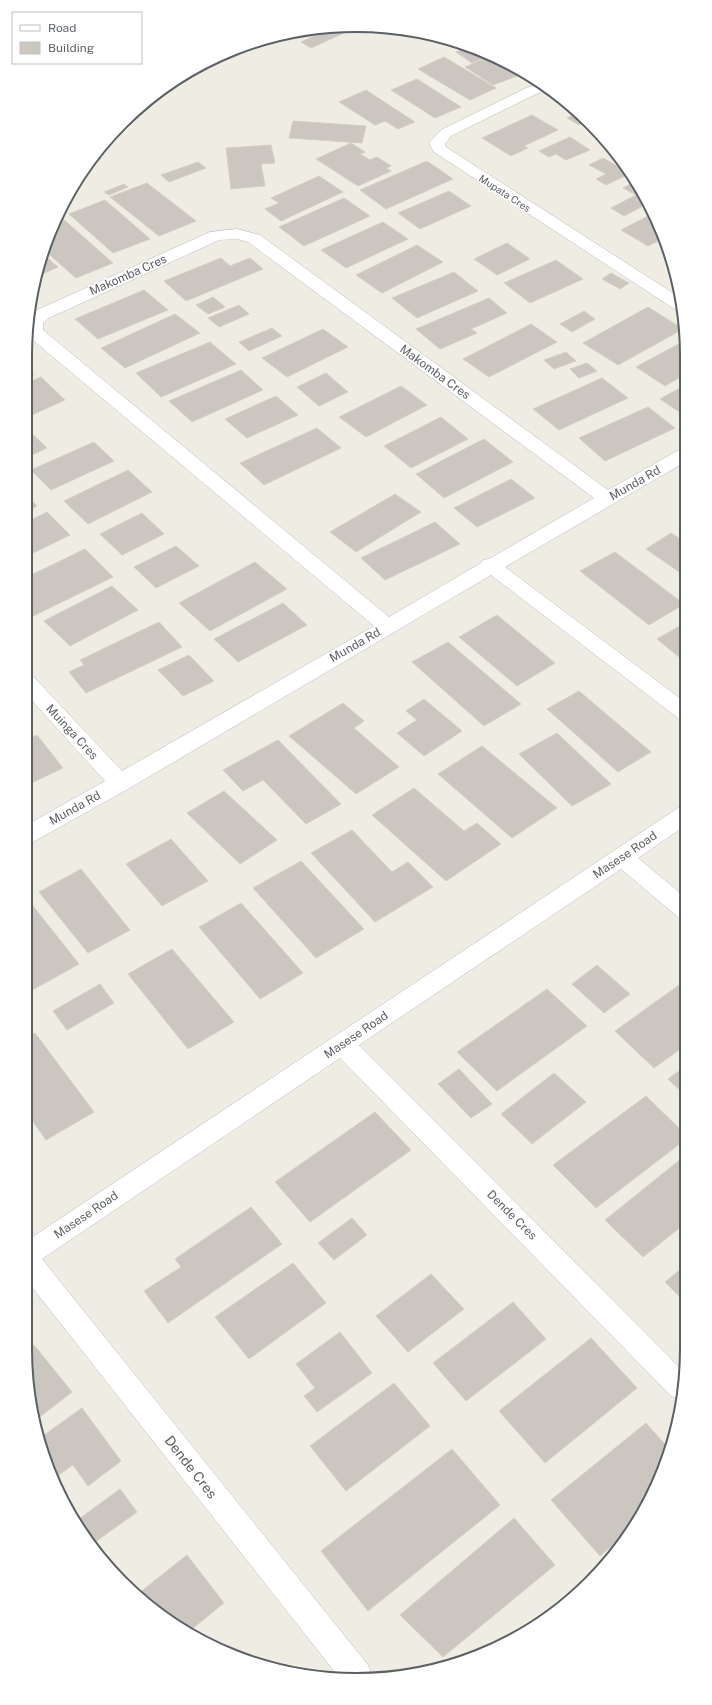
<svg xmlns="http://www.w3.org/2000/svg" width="712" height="1705" font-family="'Public Sans',sans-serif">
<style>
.building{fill:#cbc7c0;stroke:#d5cfc1}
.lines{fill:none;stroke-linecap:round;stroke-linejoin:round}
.street-casing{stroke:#b8bbc1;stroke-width:1}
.street{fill:#fff;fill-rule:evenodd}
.labels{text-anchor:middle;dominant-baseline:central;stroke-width:3;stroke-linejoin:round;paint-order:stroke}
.far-street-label{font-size:10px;fill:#5b6065;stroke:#fff}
.street-label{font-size:12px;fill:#5b6065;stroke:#fff}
.near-street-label{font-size:14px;fill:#5b6065;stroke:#fff}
.rim{fill:none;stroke:#5b6065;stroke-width:2}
</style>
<rect width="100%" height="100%" fill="#efede3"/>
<path class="building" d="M334,27l10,6 -33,15 -10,-6z
M470,46l19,10 -17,7 -16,-11z
M444,57l52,31 -26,12 -52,-31z
M489,57l28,19 -24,9 -28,-18z
M417,79l44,28 -26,11 -44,-28z
M366,90l49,32 -17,7 -13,-8 -10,4 -36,-23z
M577,113l9,8 -7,4 -12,-7z
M532,115l26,15 -34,16 4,2 -17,8 -29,-18z
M293,121l73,5 -4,17 -73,-5z
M570,137l20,13 -24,10 -10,-6 -7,3 -10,-6z
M351,143l14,9 -5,2 10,6 7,-3 14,9 -5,2 5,3 -33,15 -42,-27z
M271,145l4,18 -14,1 4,22 -34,3 -5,-41z
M603,158l25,14 1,2 -23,11 -10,-6 10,-5 -17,-9z
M427,161l26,18 -67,30 -26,-19z
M198,162l8,6 -37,14 -8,-7z
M319,176l24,16 -62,29 -16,-12 14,-6 -8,-5z
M634,182l15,21 -25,13 -13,-8 25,-13 -13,-7z
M147,183l49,38 -37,15 -49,-39z
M124,184l4,3 -19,8 -5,-3z
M449,191l22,15 -51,23 -22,-16z
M344,198l26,18 -66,30 -25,-19z
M105,200l45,39 -37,14 -44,-39z
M654,213l8,26 -14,7 -27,-16z
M62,218l51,45 -37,15 -33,-29 13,-28z
M383,222l25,17 -62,29 -25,-18z
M507,243l23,16 -33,16 -23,-16z
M417,245l26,17 -61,31 -26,-18z
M42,253l16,14 -20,9z
M221,258l9,8 20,-8 13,11 -77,32 -22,-20z
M556,260l27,19 -53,24 -26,-20z
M454,272l24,19 -61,27 -25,-20z
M611,273l18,10 -9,6 -18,-10z
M144,290l24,20 -70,29 -23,-20z
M213,297l12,10 -17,7 -12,-9z
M489,298l18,15 -36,16 6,4 -37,16 -24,-20z
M239,305l10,9 -30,13 -11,-9z
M648,307l35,22 -65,36 -35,-22z
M584,311l11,8 -23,13 -12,-8z
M175,314l25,19 -75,35 -24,-20z
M531,324l26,18 -68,35 -26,-18z
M272,328l10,8 -33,15 -10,-9z
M323,329l25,18 -61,30 -25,-19z
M684,341v34l-19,11 -29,-19z
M210,342l26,22 -75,33 -25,-24z
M566,352l10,9 -22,8 -10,-9z
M587,363l10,8 -18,7 -9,-9z
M25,365l9,9 -9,3z
M241,370l22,20 -71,32 -23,-21z
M326,373l22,19 -29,14 -22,-19z
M41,377l24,23 -40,18v-34z
M602,378l26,20 -69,32 -26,-21z
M401,386l26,19 -61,32 -27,-20z
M684,386v29l-24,-16z
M276,396l22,19 -51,23 -22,-19z
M648,407l27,21 -70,33 -26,-23z
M441,417l27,22 -57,29 -27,-22z
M25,427l22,21 -22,10z
M317,428l24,20 -77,37 -24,-22z
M484,439l29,23 -69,36 -28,-24z
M94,442l20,19 -63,29 -20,-20z
M128,470l24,22 -64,32 -24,-23z
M511,479l24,19 -58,29 -23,-19z
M25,494l12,12 -12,6z
M395,494l26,18 -65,40 -26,-20z
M47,512l23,23 -45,22v-34z
M142,513l22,21 -42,21 -22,-21z
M435,522l25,22 -75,36 -24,-22z
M671,533l14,9v34l-39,-27z
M176,546l23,20 -43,22 -22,-21z
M85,549l28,28 -88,43v-42z
M615,552l69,52 -35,21 -69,-54z
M255,562l32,27 -77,42 -31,-28z
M112,586l26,24 -68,36 -26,-25z
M283,603l24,22 -69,37 -24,-23z
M497,615l58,48 -38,23 -58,-49z
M159,622l23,25 -96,46 -17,-21 15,-7 -4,-5z
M685,623v39l-28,-23z
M448,642l73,62 -37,22 -72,-64z
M189,655l25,26 -31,15 -25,-26z
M579,691l72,61 -33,20 -71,-63z
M424,699l38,32 -38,25 -27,-23 20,-13 -11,-9z
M343,703l21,18 -10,7 45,39 -43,27 -67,-58z
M557,733l54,51 -39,22 -53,-52z
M37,735l26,33 -38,18v-45z
M278,740l63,64 -35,20 -43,-44 -20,11 -20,-21z
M482,746l75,62 -45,30 -74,-64z
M414,788l50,43 13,-8 24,21 -55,37 -74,-66z
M224,791l53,49 -37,24 -53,-51z
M352,830l40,42 16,-10 25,25 -58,35 -64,-69z
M171,839l37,42 -46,25 -36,-42z
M301,861l63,68 -48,29 -63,-70z
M81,869l49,61 -42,23 -49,-61z
M25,896l54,68 -52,29 -2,-2z
M241,903l62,70 -43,26 -61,-72z
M172,949l62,73 -46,27 -60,-75z
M597,965l33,29 -26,19 -32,-29z
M686,980v65l-32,23 -39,-37z
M100,984l14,19 -47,27 -14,-19z
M547,989l40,37 -90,65 -40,-39z
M35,1033l59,79 -48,28 -21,-30v-72z
M686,1066v30l-18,-17z
M459,1069l33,35 -21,14 -33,-34z
M554,1073l32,29 -54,42 -31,-30z
M646,1096l40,39v4l-90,69 -43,-43z
M375,1112l36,38 -101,72 -35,-40z
M686,1155l1,67 -44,35 -38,-37z
M251,1207l31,37 -114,79 -24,-32 37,-24 -6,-8z
M352,1218l15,17 -33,25 -16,-17z
M293,1263l33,40 -77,56 -34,-42z
M687,1264v40l-22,-22z
M431,1274l33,35 -56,43 -32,-36z
M513,1302l33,37 -80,62 -33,-38z
M340,1332l32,41 -55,39 -13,-16 11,-8 -19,-24z
M591,1338l46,50 -92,75 -46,-52z
M34,1345l38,47 -35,27 -12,-68z
M394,1383l36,43 -84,65 -36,-45z
M82,1408l39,53 -33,25 -15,-21 -20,14 -10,-23 -3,-18z
M646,1423l24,27v5l-41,76 -29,25 -49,-56z
M452,1449l48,56 -132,106 -47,-60z
M120,1489l17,23 -46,33 -16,-23z
M514,1518l41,47 -112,92 -43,-42z
M187,1555l37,48 -37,30 -48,-40z"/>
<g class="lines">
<g class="street-casing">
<path id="street" d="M542,83l8,7 -14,4 -85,42 -6,8 1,3 233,150 5,14 -8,-1 -242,-158 -5,-9 12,-13 85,-42z
M237,229l23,6 348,255 71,-40 6,-2v14l-180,105 180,135v18l-7,-2 -187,-143 -363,214 -95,53 -8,2v-18l80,-45 -80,-88v-20l7,2 90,96 252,-145 -340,-285 -5,-8 3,-18 5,-5 173,-78zM237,239l11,3 346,256 -105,61 -6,1 -2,3 -92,54 -346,-287v-7l6,-5 170,-78z
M685,806l1,19 -48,33 48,40v22l-8,-3 -57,-48 -262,176 324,326 -4,28 -8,-3 -331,-338 -298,201 326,406 4,10 -34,1 -313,-398v-36l653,-434z"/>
</g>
<use href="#street" class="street"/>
</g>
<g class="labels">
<g class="far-street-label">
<text transform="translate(505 193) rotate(33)">Mupata Cres</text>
</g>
<g class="street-label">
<text transform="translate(128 275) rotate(-24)">Makomba Cres</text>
<text transform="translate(435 372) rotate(36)">Makomba Cres</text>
<text transform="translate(635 483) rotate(-30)">Munda Rd</text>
<text transform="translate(355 645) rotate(-30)">Munda Rd</text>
<text transform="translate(72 732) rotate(47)">Muinga Cres</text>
<text transform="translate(75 808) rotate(-29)">Munda Rd</text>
<text transform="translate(625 855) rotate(-34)">Masese Road</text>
<text transform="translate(356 1035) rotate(-34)">Masese Road</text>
<text transform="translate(86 1215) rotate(-34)">Masese Road</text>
<text transform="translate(512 1215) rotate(45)">Dende Cres</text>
</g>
<g class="near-street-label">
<text transform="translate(191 1467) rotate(52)">Dende Cres</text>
</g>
</g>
<path d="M0 0H712V1705H0ZM356 32H356A324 324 0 0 1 680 356V1349A324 324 0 0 1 356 1673H356A324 324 0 0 1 32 1349V356A324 324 0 0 1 356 32Z" fill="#fff" fill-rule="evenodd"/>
<path class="rim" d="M356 32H356A324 324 0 0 1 680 356V1349A324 324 0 0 1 356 1673H356A324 324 0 0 1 32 1349V356A324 324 0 0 1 356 32Z"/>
<rect x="12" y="12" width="130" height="52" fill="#ffffff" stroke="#bdbfc1"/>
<rect x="20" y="25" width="20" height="6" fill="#ffffff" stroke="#bdbfc1"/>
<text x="48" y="32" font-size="12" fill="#5b6065">Road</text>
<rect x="20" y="42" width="20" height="12" fill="#cbc7c0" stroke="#bdbfc1"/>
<text x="48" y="52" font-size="12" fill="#5b6065">Building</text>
</svg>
